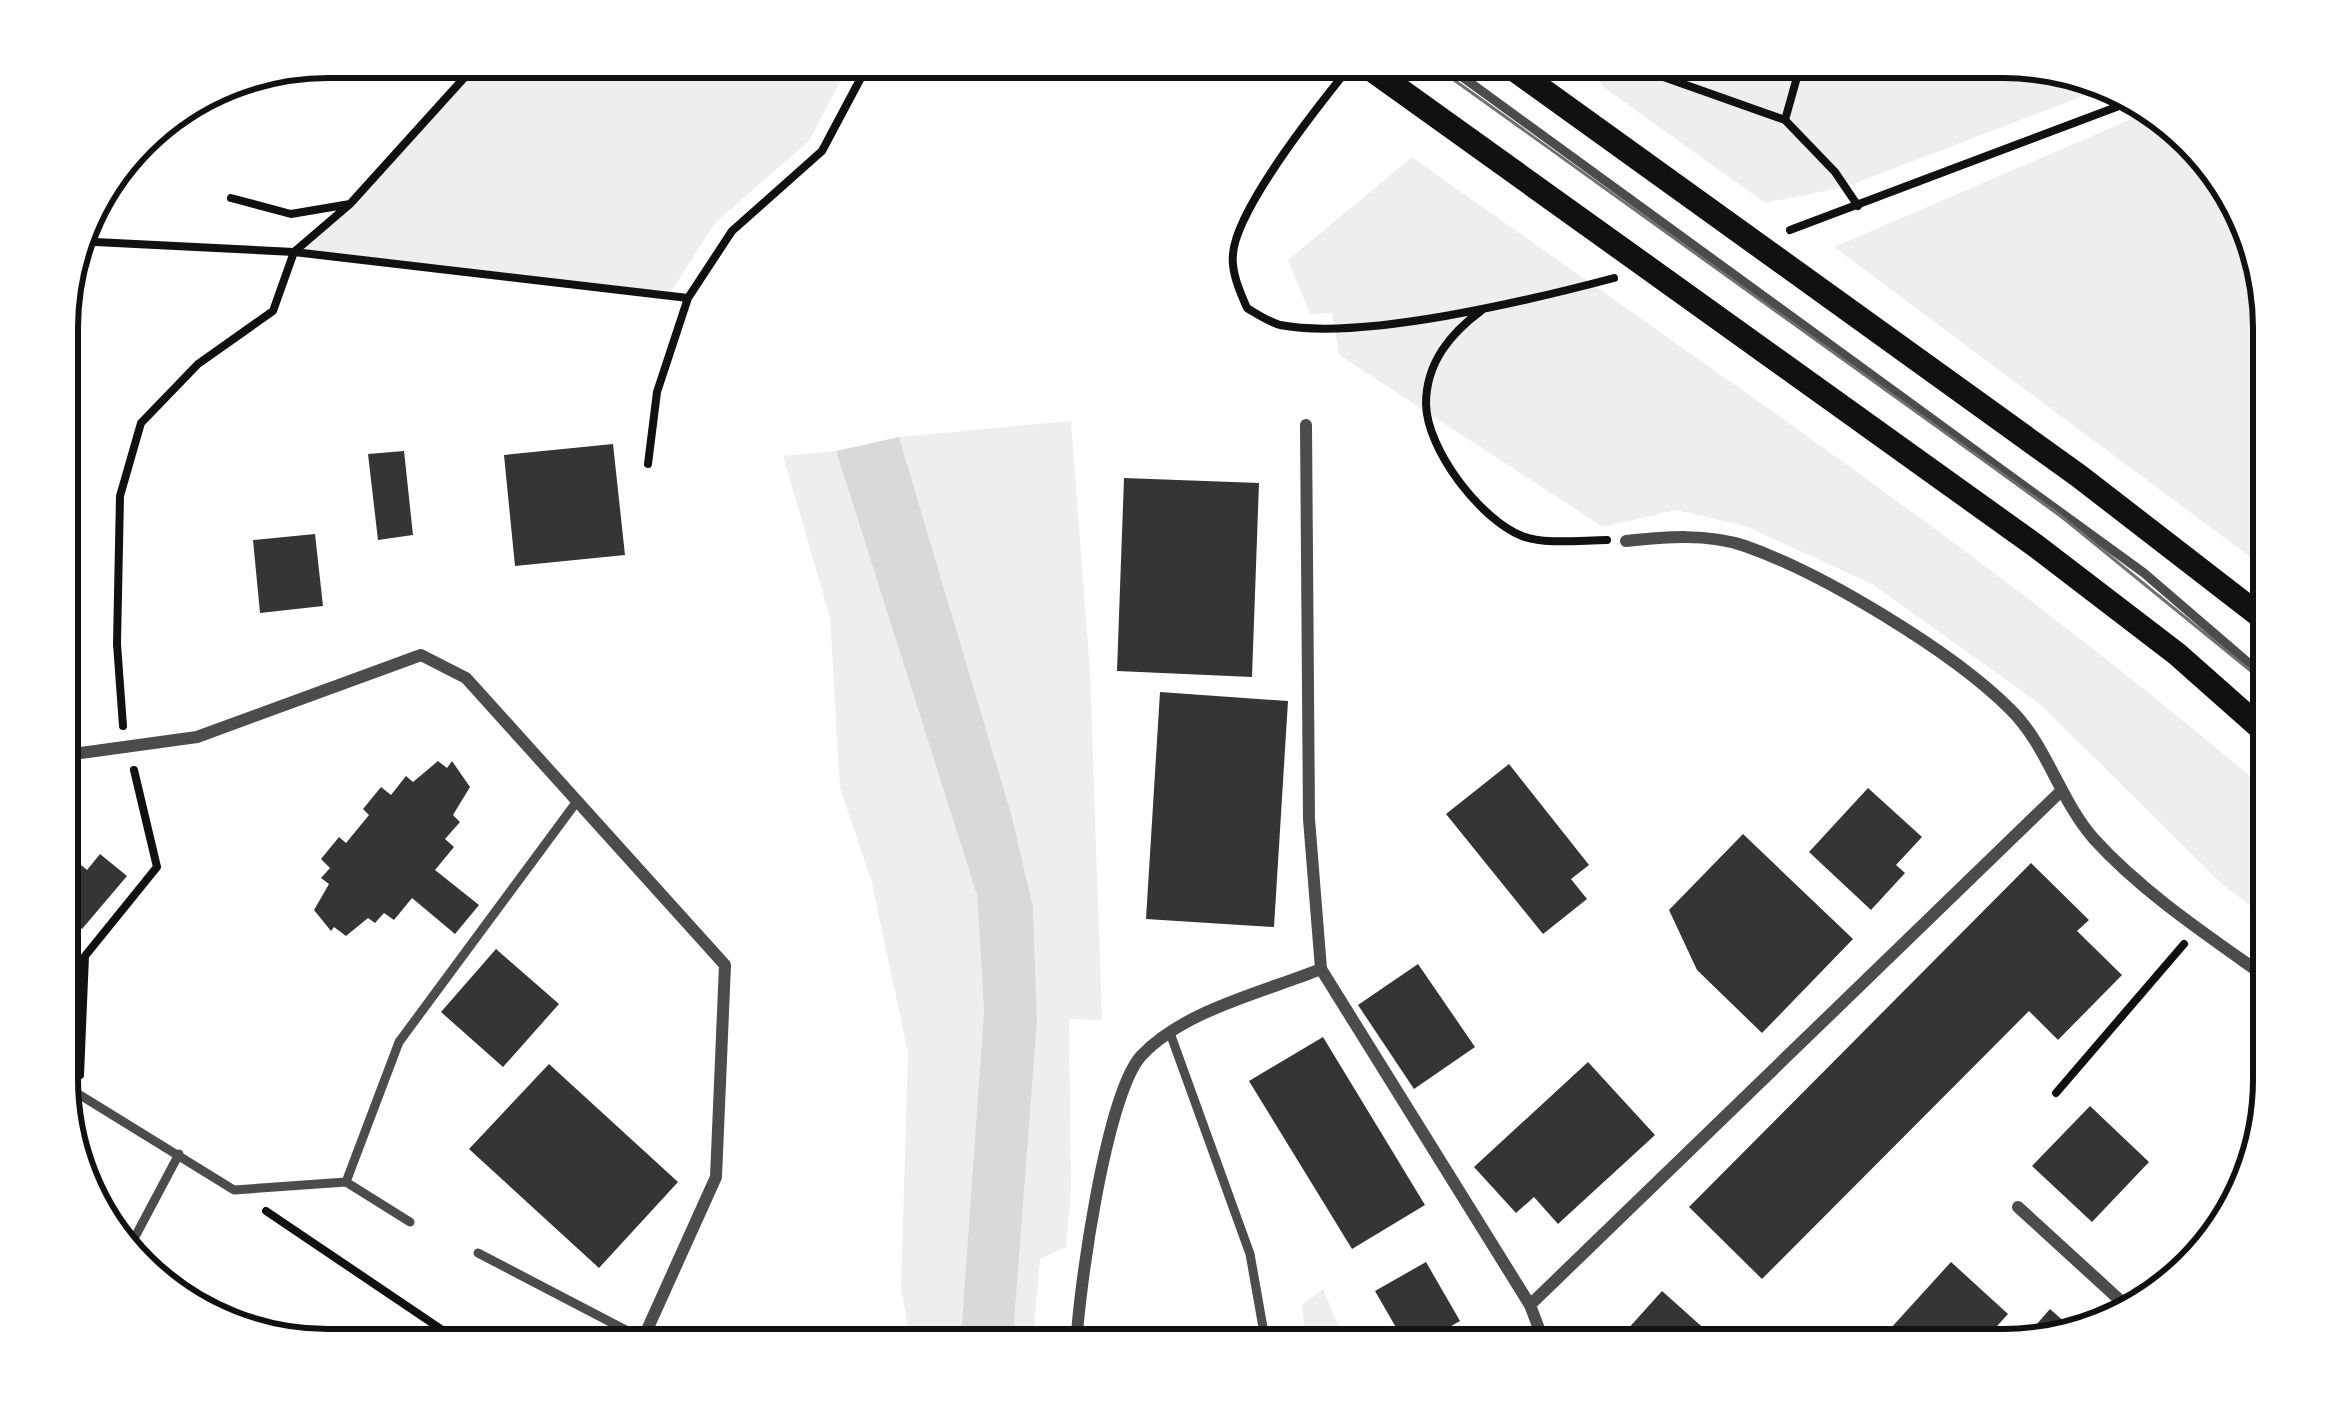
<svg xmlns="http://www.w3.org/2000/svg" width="2331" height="1407" font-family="'Work Sans',sans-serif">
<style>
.green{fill:#eee}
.water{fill:#d9d9d9}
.building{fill:#353535}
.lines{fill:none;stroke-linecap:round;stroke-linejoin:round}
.path{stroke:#111;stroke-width:8}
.service{stroke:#4c4c4c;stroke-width:9}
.minor{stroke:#4c4c4c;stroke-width:12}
.secondary{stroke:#111;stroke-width:24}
.tram{stroke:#707070;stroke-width:3}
.rim{fill:none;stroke:#111;stroke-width:6}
</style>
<rect width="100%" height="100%" fill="#fff"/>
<path class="green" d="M483,57h370l-44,84 -94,82 -46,72 -375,-43 56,-48z
M1594,57h409l106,29 -264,101 -80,16 -159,-114 -23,-27z
M2155,109l74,69 44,132v264l-439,-327z
M1412,157c290,207 590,406 861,639v126l-49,-36 -184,-182 -168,-120 -127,-58 -69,-16 -73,17 -264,-172 -7,-42 -22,1 -22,-54z
M1071,421l19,251 12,348 -33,-1 2,171 -5,57 -26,12 -8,91h-20l25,-329 -4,-114 -21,-90 -113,-380z
M836,451l141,444 7,114 -24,341h-48l-11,-62 7,-235 -36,-170 -32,-95 -10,-171 -47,-161z
M1323,1289l26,61h-42l-5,-45z"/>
<path class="water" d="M899,437l113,380 21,90 4,114 -25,329h-52l24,-340 -7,-115 -141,-444z"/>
<path class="building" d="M613,444l12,111 -110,11 -11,-111z
M404,451l9,84 -35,5 -10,-86z
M1124,478l135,5 -7,194 -135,-6z
M315,534l8,72 -63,7 -7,-73z
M1160,692l128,9 -14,226 -128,-8z
M438,761l9,7 5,-7 18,26 -17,28 7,7 -15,17 9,8 -19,23 44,35 -24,29 -43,-36 -18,22 -10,-7 -9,10 -7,-5 -22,18 -12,-9 -3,4 -17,-21 15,-26 -8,-6 9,-10 -9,-9 18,-22 7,6 23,-28 -6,-6 18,-22 10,8 15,-19 7,6z
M1509,764l80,101 -18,14 16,20 -44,35 -97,-120z
M1868,788l54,49 -26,28 9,8 -34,37 -62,-58z
M1743,834l110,105 -91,94 -65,-63 -28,-60z
M59,847l28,23 13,-16 27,22 -45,53 -23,-19z
M2031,863l58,57 -12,11 45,44 -64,65 -29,-29 -267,268 -73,-72z
M496,949l63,55 -56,63 -62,-55z
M1418,964l57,83 -61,42 -56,-84z
M1323,1037l102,168 -73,44 -103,-168z
M1588,1062l67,73 -97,89 -24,-27 -18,16 -42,-46z
M549,1064l129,118 -79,86 -130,-119z
M2090,1106l59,56 -57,60 -60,-56z
M1426,1262l34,59 -51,29 -34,-59z
M1951,1262l57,52 -32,35h-63l-23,-20z
M1662,1291l66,59h-119z
M2050,1309l26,23 -61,17z"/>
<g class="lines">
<path class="path" d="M1607,57l178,63 50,52 23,34
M1340,79c-28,35 -104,132 -107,175 -2,18 7,38 14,54 10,6 22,14 33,17 82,16 251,-25 334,-47
M1785,120l14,-50 21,-13
M231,198l60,16 59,-10 133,-147
M1790,230l353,-133
M75,241l219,11 394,46
M1482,310c-31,23 -56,52 -56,94 1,46 54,115 96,132 23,9 60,4 85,4
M648,464l9,-72 31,-94 44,-67 90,-80 50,-94
M123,726l-6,-82 3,-148 21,-73 57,-59 75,-53 21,-59 56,-48
M80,1075l5,-119 72,-89 -23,-97
M2056,1093l128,-149
M266,1211l206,139"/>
<path class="service" d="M1435,57l709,516 129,111
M1530,79l30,-22
M1170,1033l80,221 17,96
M62,1122l18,-27 154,95 112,-8 53,-140 176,-238
M346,1182l64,40
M127,1252l52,-98
M478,1253l165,86"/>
<path class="minor" d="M1306,425l3,394 12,150 209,336 17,45
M1626,541c39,-4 81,-8 119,5 77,27 207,105 265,163 37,36 49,90 84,130 51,56 119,100 179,143
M59,756l138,-19 224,-82 45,23 259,287 -9,212 -78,173
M2018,1207l117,107
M1530,1305l529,-512
M1076,1350c2,-57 30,-255 65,-294 43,-46 123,-64 180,-87"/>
<path class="secondary" d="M1354,57l682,489 141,108 96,85
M1497,57l582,419 194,150"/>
<path class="tram" d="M1422,57l635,456 216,176"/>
</g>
<path d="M0 0H2331V1407H0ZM328 78H2003A250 250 0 0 1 2253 328V1079A250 250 0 0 1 2003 1329H328A250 250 0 0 1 78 1079V328A250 250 0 0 1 328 78Z" fill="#fff" fill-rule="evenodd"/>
<path class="rim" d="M328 78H2003A250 250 0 0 1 2253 328V1079A250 250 0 0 1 2003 1329H328A250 250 0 0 1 78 1079V328A250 250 0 0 1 328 78Z"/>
</svg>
